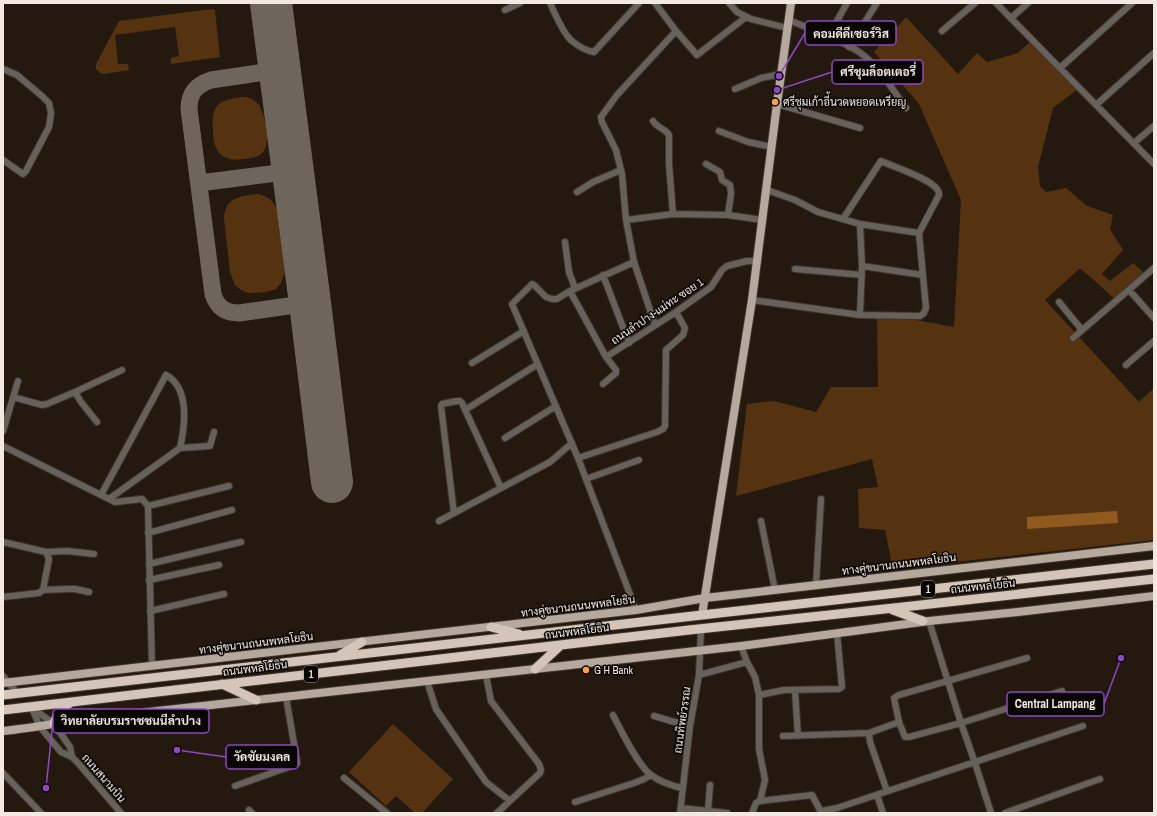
<svg xmlns="http://www.w3.org/2000/svg" width="1157" height="816" font-family="'Archivo Narrow',Sarabun,sans-serif">
<style>
.green{fill:#553310}
.water{fill:#905a1f}
.lines{fill:none;stroke-linecap:round;stroke-linejoin:round}
.taxiway{stroke:#6e655c;stroke-width:17}
.runway{stroke:#6e655c;stroke-width:42}
.minor-casing{stroke:#41362d;stroke-width:8}
.major-casing{stroke:#41362d;stroke-width:10}
.highway-casing{stroke:#41362d;stroke-width:11}
.minor{stroke:#67615c;stroke-width:6}
.major{stroke:#b5a99e;stroke-width:8}
.highway{stroke:#d5c5b8;stroke-width:9}
.poi-dot{fill:#f7a149;stroke:#090503;stroke-width:1.5}
.labels{text-anchor:middle;dominant-baseline:central;stroke-width:3;stroke-linejoin:round;paint-order:stroke}
.shield{fill:#090503;stroke:#aba59f;stroke-width:1}
.shield-label{font-size:10px;font-weight:bold;fill:#f1e9e2}
.poi-label{font-size:11px;fill:#f1e9e2;stroke:#090503;text-anchor:start}
.street-label{font-size:11px;fill:#f1e9e2;stroke:#090503}
.leader{fill:none;stroke:#8d48c4;stroke-width:1.5}
.callout-dot{fill:#8d48c4;stroke:#090503;stroke-width:1.5}
.callout{fill:#090503;stroke:#8d48c4;stroke-width:1.5}
.callout-label{font-size:12px;text-anchor:middle;font-weight:bold;fill:#f1e9e2}
</style>
<rect width="100%" height="100%" fill="#24190f"/>
<path class="green" d="M212,9l3,1 5,47 -49,7v-6l8,-2 -4,-29 -60,8 3,29h10l1,6 -25,4 -4,-1 -4,-4v-5l23,-43z
M906,17l52,57 19,-21 10,9 31,-9 12,-11 47,48 -24,18 -15,59 2,19 6,6 20,-4 21,18 26,9 -3,14 13,21 -21,24 8,7 23,-18 12,11 -30,25 -35,-31 -35,32 94,102 15,-14v152l-261,29 -8,-39 -26,-2 -1,-39 20,-2 -6,-28 -136,37 11,-92 27,-3 42,11 15,-25h47l-1,-74 77,14 7,-127 -42,-96 -45,-52z
M242,97c7,0 12,2 16,7 7,8 12,36 7,45 -4,8 -12,9 -21,10 -12,2 -25,0 -29,-14 -2,-5 -2,-10 -2,-15 -2,-26 6,-30 29,-33z
M258,194c9,2 15,6 19,15l8,63 -4,11 -5,6 -9,3 -19,1 -7,-3 -6,-5 -5,-13 -6,-54c1,-21 17,-22 34,-24z
M393,724l60,55 -31,34h-7l-19,-17 -10,10 -37,-34z"/>
<path class="water" d="M1117,511l1,12 -91,6v-12z"/>
<g class="lines">
<path class="taxiway" d="M279,70l-68,10c-15,5 -22,13 -22,29l24,185c4,13 12,19 26,19l71,-10
M199,183l94,-12"/>
<path class="runway" d="M271,3l39,300 22,179"/>
<g class="minor-casing">
<path id="minor" d="M550,3c4,9 15,33 22,38 6,5 15,10 22,11l45,-49
M655,3l21,28 21,24 49,-38
M729,3l8,9 14,7 36,9
M996,3l158,161
M505,10l15,-7
M1011,18l17,-15
M789,20c23,10 49,18 70,32 18,12 34,38 47,56
M942,31l33,-28
M828,37l19,-34
M849,47l28,-44
M1060,68l72,-65
M3,69l14,6 26,22 6,6 2,10 -2,14 -23,44 -3,3 -20,-14
M735,89l26,-11 20,-4
M777,104l83,24
M1096,105l58,-52
M653,121c4,7 13,8 16,14v29l4,50
M719,131l29,11 24,5
M1134,143l20,-17
M706,164l14,8 2,8 8,5 1,9 -3,21
M767,190l28,10 23,12 42,12 59,9
M577,192l16,-10 28,-12
M626,220l47,-6 55,1 34,5
M565,242l4,30 6,16
M634,262l-64,29 -13,8h-5l-6,-2 -12,-12 -2,-1 -20,20 66,154 58,152
M862,266l61,9
M795,269l67,6
M603,275l26,68
M1129,290l25,28
M570,291l36,66 10,13v3l-13,11
M752,300l108,15 60,1 4,-3 2,-5 -7,-75 20,-38c0,-2 -1,-5 -2,-6 -8,-11 -43,-22 -56,-28l-38,58
M1059,302l23,28
M860,315l2,-49 -2,-42
M655,325l-21,-63 -8,-42 -4,-46 -6,-24 -14,-28 -1,-5 16,-22 59,-64
M1073,338l81,-70
M606,357l70,-45 35,-25 11,-17 5,-4 20,-5h10
M472,363l52,-32
M1126,365l28,-24
M75,392l6,10 16,20
M13,397l29,8 5,-1 28,-12 47,-22
M465,410l73,-46
M3,431l15,-50
M505,438l51,-32
M3,446l112,56 27,-3 6,7 4,160
M578,458l79,-26 6,-3 2,-3 1,-74v-2l17,-15 2,-7 -9,-16
M586,479l53,-19
M101,495l65,-120c24,13 19,51 14,73
M109,499l71,-51 30,-2 4,-14
M148,506l81,-20
M454,513l-13,-107 1,-2 15,-3h3l2,2 39,85
M439,521l111,-59 22,-19
M761,521l14,69
M148,533l84,-23
M3,542l43,10 3,7 -6,31 -4,3 -36,4
M46,552l21,-1 27,3
M149,564l92,-22
M149,580l70,-15
M816,585l5,-86
M43,590l24,-1h8l14,3
M150,611l74,-17
M929,621l32,102 14,40 16,50
M741,646l6,16 8,15 4,18v54l6,31 -5,21 52,-6 8,15 2,1 15,-3 246,-82
M1027,658l-128,37 -5,3 5,24 6,15h4l52,-14 101,-32
M486,675l5,26 48,63 2,6 -1,3 -43,40
M699,675l48,-13
M3,676l15,18
M427,681l9,28 50,73 24,19
M795,691l3,45
M759,695l25,-5 55,-1 3,-2 -5,-54
M31,706l9,21 21,25 11,5 6,6 43,50
M31,707l23,17 16,23 2,10
M613,715c8,15 25,51 38,60 8,6 22,11 31,13
M654,716l17,5 19,5
M869,733l1,9 17,49
M783,736l86,-3 30,-11
M3,773l38,40
M344,778l43,35
M235,786l62,-22v-3l-11,-64
M877,795l6,18
M575,802l59,-19 10,-4 7,-4
M681,808l46,5
M249,810l3,3
M708,811l2,-26
M680,813l10,-87 9,-51 2,-46
M752,813l4,-10 4,-2
M1005,813l95,-34"/>
</g>
<g class="major-casing">
<path id="major" d="M702,615l50,-315 25,-196 14,-101
M3,683l633,-73 69,-12 449,-52
M3,731c28,-3 55,-8 83,-12l655,-73 188,-25 89,-9 136,-16"/>
</g>
<g class="highway-casing">
<path id="highway" d="M893,610l30,11
M491,627l28,7
M340,655l22,-13
M535,669l26,-24
M222,684l34,16
M3,695l699,-80 452,-51
M3,710l686,-80 214,-23 251,-28
M54,724c3,-11 6,-15 16,-21"/>
</g>
<use href="#minor" class="minor"/>
<use href="#major" class="major"/>
<use href="#highway" class="highway"/>
</g>
<g class="poi-dot">
<circle cx="775" cy="102" r="4"/>
<circle cx="586" cy="670" r="4"/>
</g>
<g class="labels">
<g class="shield">
<rect x="921" y="581" width="14" height="16" rx="3"/>
<rect x="304" y="666" width="14" height="16" rx="3"/>
</g>
<g class="shield-label">
<text x="928" y="589">1</text>
<text x="311" y="674">1</text>
</g>
<g class="poi-label">
<text x="783" y="102">ศรีชุมเก้าอี้นวดหยอดเหรียญ</text>
<text x="594" y="670">G H Bank</text>
</g>
<g class="street-label">
<text transform="translate(657 311) rotate(-34)">ถนนลำปาง-แม่ทะ ซอย 1</text>
<text transform="translate(899 564) rotate(-7)">ทางคู่ขนานถนนพหลโยธิน</text>
<text transform="translate(983 586) rotate(-6)">ถนนพหลโยธิน</text>
<text transform="translate(578 606) rotate(-7)">ทางคู่ขนานถนนพหลโยธิน</text>
<text transform="translate(577 631) rotate(-7)">ถนนพหลโยธิน</text>
<text transform="translate(256 643) rotate(-7)">ทางคู่ขนานถนนพหลโยธิน</text>
<text transform="translate(255 668) rotate(-7)">ถนนพหลโยธิน</text>
<text transform="translate(682 720) rotate(-82)">ถนนทิพย์วรรณ</text>
<text transform="translate(104 778) rotate(49)">ถนนสนามบิน</text>
</g>
</g>
<path class="leader" d="M779 76L805 33M777 90L832 72M1121 658L1104 704M46 788L53 721M177 750L226 757"/>
<g class="callout-dot">
<circle cx="779" cy="76" r="4"/>
<circle cx="777" cy="90" r="4"/>
<circle cx="1121" cy="658" r="4"/>
<circle cx="46" cy="788" r="4"/>
<circle cx="177" cy="750" r="4"/>
</g>
<g class="callout">
<rect x="805" y="21" width="91" height="24" rx="4"/>
<rect x="832" y="60" width="91" height="24" rx="4"/>
<rect x="1007" y="692" width="97" height="24" rx="4"/>
<rect x="53" y="709" width="156" height="24" rx="4"/>
<rect x="226" y="745" width="72" height="24" rx="4"/>
</g>
<g class="callout-label">
<text x="851" y="38">คอมดีดีเซอร์วิส</text>
<text x="878" y="76">ศรีชุมล็อตเตอรี่</text>
<text x="1055" y="708">Central Lampang</text>
<text x="131" y="725">วิทยาลัยบรมราชชนนีลำปาง</text>
<text x="262" y="761">วัดชัยมงคล</text>
</g>
<rect width="1157" height="816" fill="none" stroke="#f1e9e2" stroke-width="8"/>
</svg>
